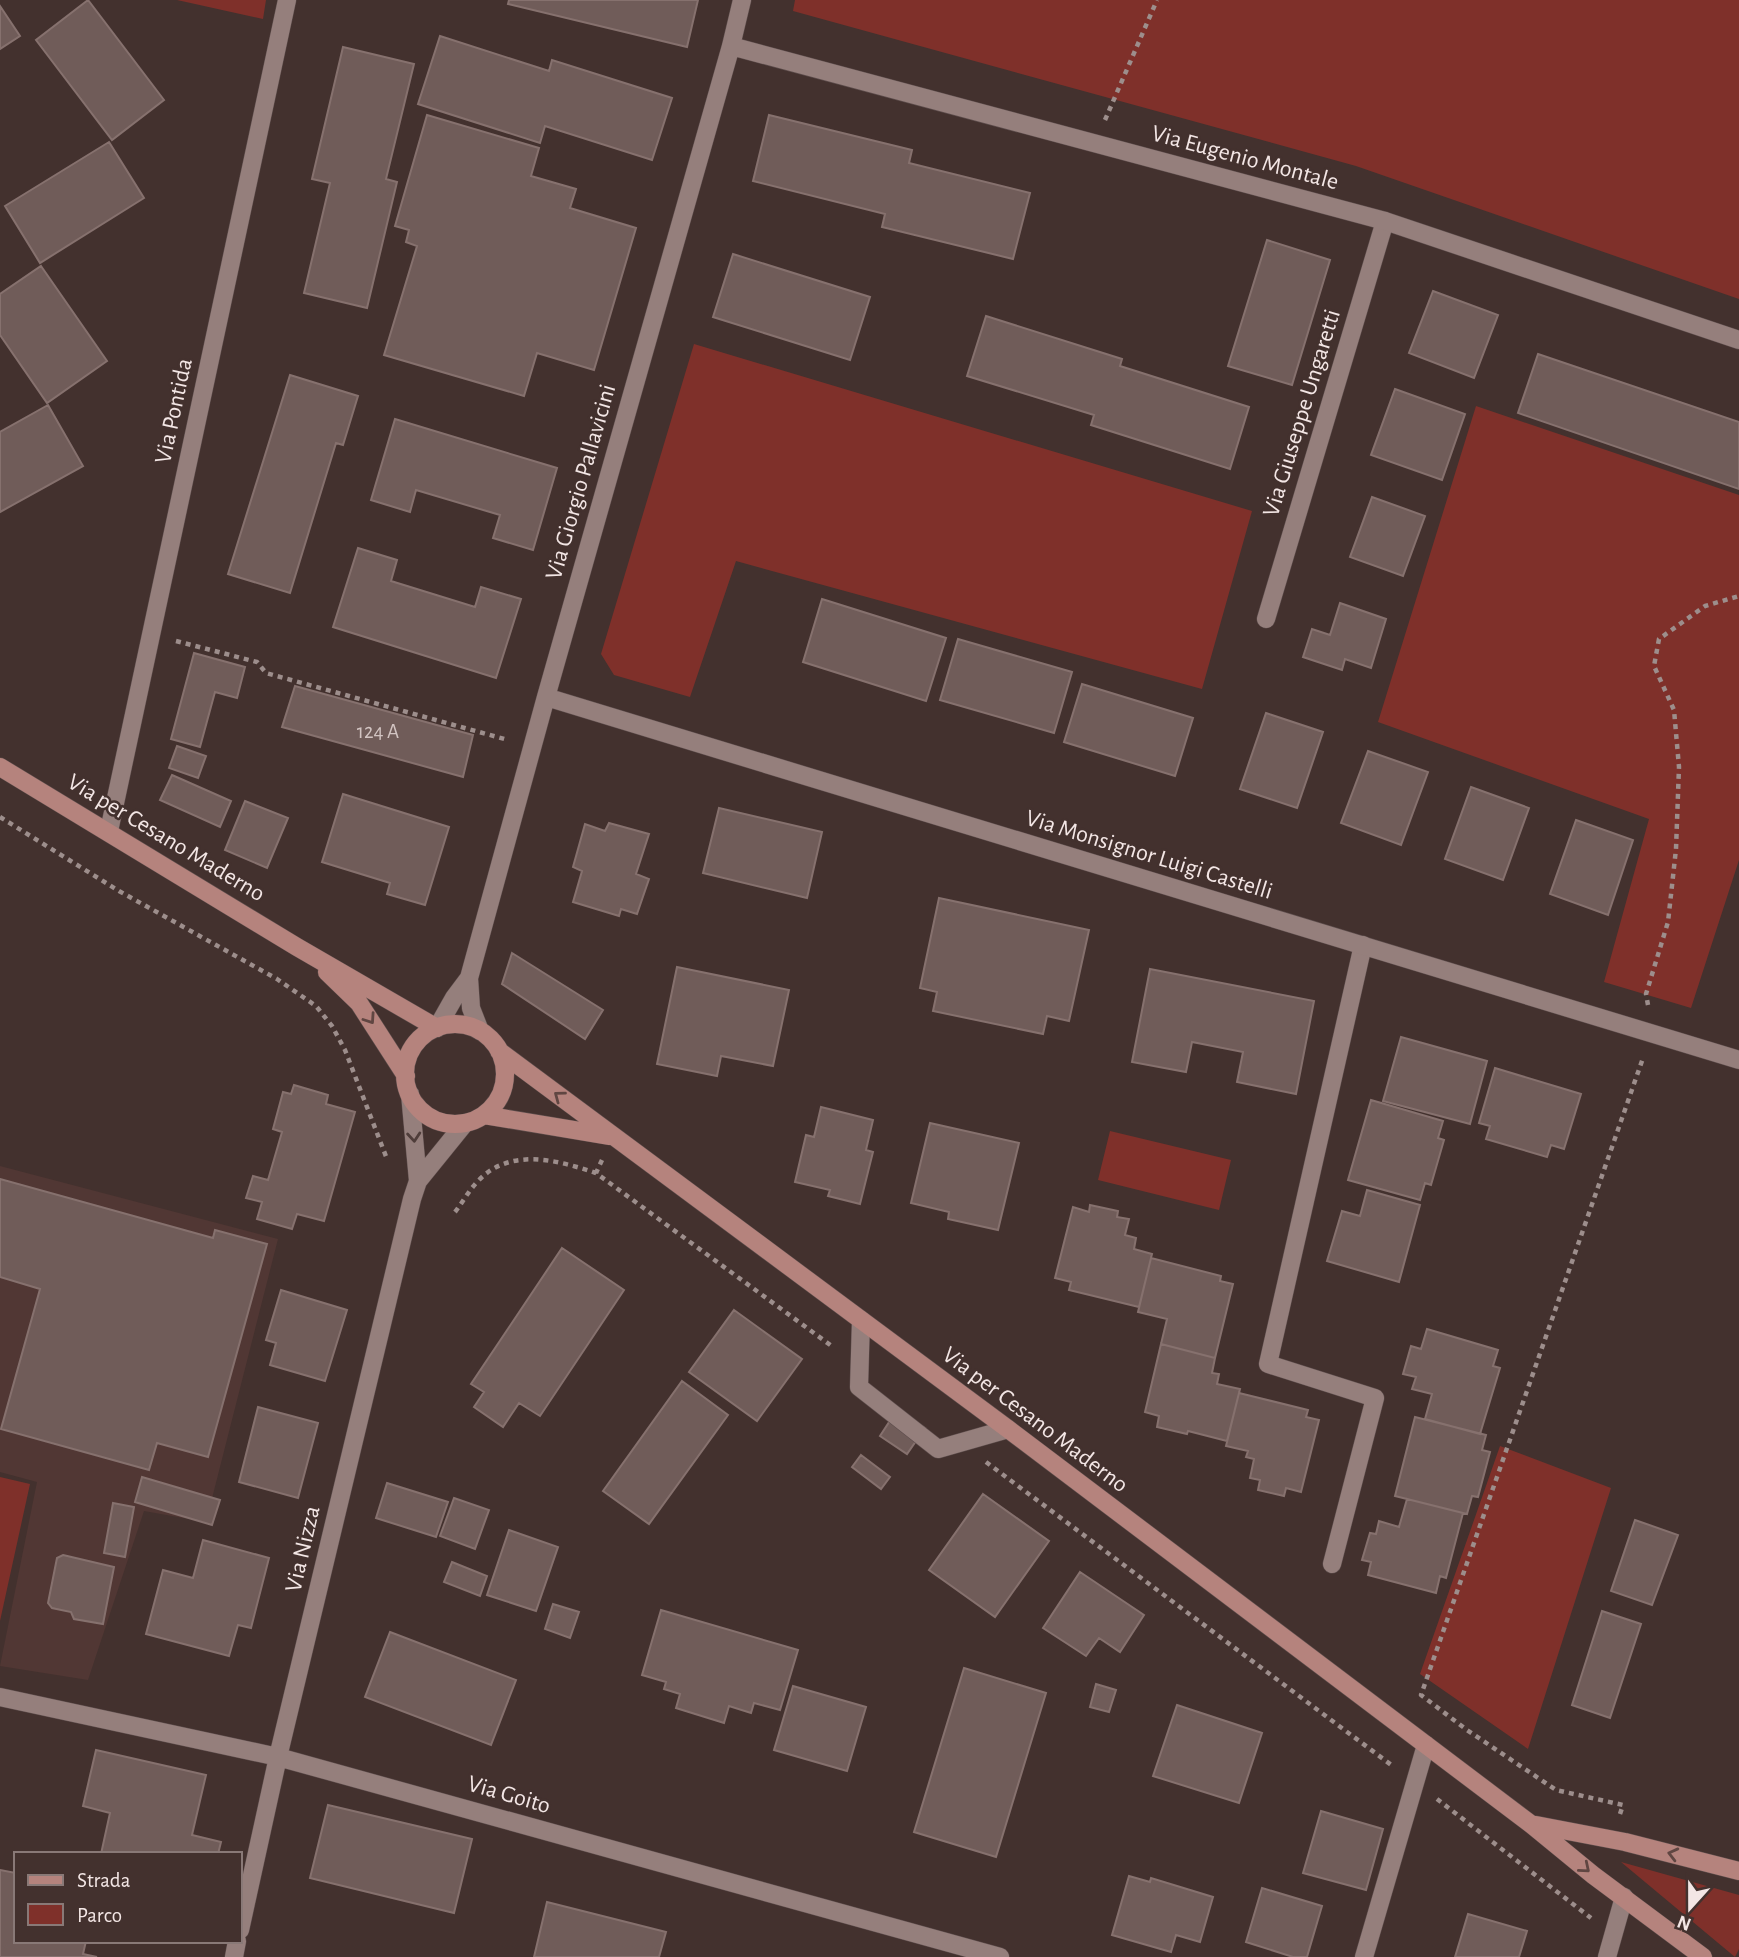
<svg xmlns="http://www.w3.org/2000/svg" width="1739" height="1957" font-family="'Alegreya Sans',sans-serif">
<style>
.built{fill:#513734}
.green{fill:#7f302a}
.building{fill:#705c59;stroke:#86716e;stroke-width:2}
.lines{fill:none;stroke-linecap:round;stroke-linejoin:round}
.lane-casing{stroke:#5e4e4d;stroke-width:19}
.street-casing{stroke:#5e4e4d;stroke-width:19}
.secondary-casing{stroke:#5e4e4d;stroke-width:19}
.path{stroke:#9d8e8c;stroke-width:4.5;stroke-dasharray:5 5;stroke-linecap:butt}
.lane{stroke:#957f7c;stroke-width:18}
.street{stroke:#957f7c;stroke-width:18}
.secondary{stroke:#b5837d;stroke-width:18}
.oneway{stroke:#604642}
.oneway2{stroke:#4f3d3a}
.labels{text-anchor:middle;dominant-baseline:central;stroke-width:5;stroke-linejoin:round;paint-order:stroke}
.number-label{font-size:21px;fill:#d2c4c2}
.street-label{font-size:24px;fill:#f3e6e5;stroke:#43312e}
</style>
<rect width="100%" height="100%" fill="#43312e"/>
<path class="built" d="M0,1166l278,73 -72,283 -62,-11 -56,169 -88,-14 37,-184 -37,-10z"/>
<path class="green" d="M177,0h89l-3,19z
M795,0h944v299l-383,-133 -563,-155z
M694,344l558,167 -50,178 -466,-128 -46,136 -76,-22 -13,-21z
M1476,406l263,89v365l-48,148 -87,-26 45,-163 -271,-97z
M1110,1131l121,29 -12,50 -121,-30z
M1500,1446l111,42 -83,261 -108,-75z
M0,1477l30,7 -30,137z
M1621,1862l118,33v54l-4,8z"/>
<path class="building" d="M88,0l76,100 -52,40 -76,-100z
M509,0h189l-11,47 -179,-43z
M0,6l20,30 -20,13z
M440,36l109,35 3,-11 120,38 -20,62 -107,-34 -5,17 -122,-39z
M343,47l71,17 -28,115 11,3 -30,126 -63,-15 26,-110 -18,-4z
M427,115l112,33 -8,28 45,13 -6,19 66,20 -42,142 -57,-17 -13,43 -140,-41 33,-109 -11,-4 3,-12 -14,-4z
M769,115l143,35 -3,13 121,30 -17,66 -131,-32 3,-13 -132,-33z
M109,142l35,56 -104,65 -35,-57z
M1267,240l63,20 -38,125 -64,-19z
M733,254l137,43 -20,63 -137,-43z
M41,266l66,95 -60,42 -47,-68v-41z
M1433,291l65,24 -24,63 -65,-25z
M986,316l136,43 -2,7 129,41 -19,62 -139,-44 3,-10 -127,-39z
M1538,354l201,68v67l-221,-76z
M290,375l68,21 -15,49 -7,-2 -46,150 -62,-19z
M1395,389l70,25 -23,66 -71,-25z
M48,405l35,61 -83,46v-80z
M395,419l162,49 -24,82 -40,-12 7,-23 -84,-25 -6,22 -39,-12z
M1372,497l53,19 -22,60 -53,-19z
M358,548l39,12 -6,21 84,26 6,-20 40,12 -25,79 -163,-51z
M822,599l124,39 -20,63 -123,-39z
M1340,603l46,16 -15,49 -26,-9 -3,11 -39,-13 9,-28 18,6z
M958,639l114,33 -18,61 -114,-33z
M194,653l51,14 -8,31 -22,-6 -15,55 -29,-8z
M1082,684l111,34 -18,58 -111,-34z
M295,686l178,49 -10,42 -181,-50z
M1266,713l57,19 -26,76 -57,-19z
M177,746l29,10 -8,22 -29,-10z
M1368,751l60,21 -27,73 -60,-22z
M172,775l59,26 -11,26 -60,-27z
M1471,787l58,21 -26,72 -58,-21z
M343,794l106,33 -24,78 -38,-11 3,-11 -68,-21z
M245,801l43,17 -21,50 -42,-18z
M719,808l103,24 -15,66 -104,-25z
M1576,820l57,20 -25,75 -58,-21z
M609,823l40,11 -13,40 13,5 -12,35 -16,-5 -2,7 -46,-14 9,-31 -9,-4 12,-43 20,7z
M939,898l150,32 -20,91 -22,-5 -4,18 -110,-23 4,-19 -17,-4z
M512,953l91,57 -18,29 -83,-55z
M677,967l112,23 -16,76 -52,-10 -4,20 -60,-12z
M1150,969l164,32 -18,93 -59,-12 6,-30 -51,-10 -6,30 -54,-10z
M1401,1037l86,24 -17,63 -87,-23z
M1495,1068l86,26 -17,55 -13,-4 -4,12 -61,-18 4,-13 -11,-3z
M294,1085l34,10 -2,9 29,8 -31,109 -27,-7 -5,15 -35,-10 5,-17 -16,-4 7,-22 15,4 14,-48 -9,-3 10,-37 8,2z
M1371,1100l72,21 -5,17 6,2 -13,45 -6,-2 -5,17 -72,-20z
M821,1107l52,13 -7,30 7,2 -13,52 -32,-8 2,-6 -35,-8 11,-47 8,2z
M930,1123l89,20 -21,87 -50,-11 1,-7 -38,-9z
M0,1179l213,59 2,-8 52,14 -59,213 -51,-14 -8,27 -148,-41 39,-140 -40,-12z
M1367,1190l53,15 -21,77 -72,-21 15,-50 18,5z
M1090,1205l28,6 -1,6 12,2 -4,16 11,3 -2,11 18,5 -13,53 -70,-17 2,-8 -16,-4 18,-71 16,5z
M562,1248l62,42 -84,126 -21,-13 -16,24 -29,-20 10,-15 -13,-8z
M1151,1258l70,18 -1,5 13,3 -18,74 -54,-14 6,-25 -29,-7z
M281,1290l66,20 -22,71 -55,-16 6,-22 -10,-3z
M734,1310l68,49 -45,62 -68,-49z
M1427,1329l71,21 -5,16 7,2 -20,66 -55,-15 7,-25 -20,-5 4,-12 -13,-3 8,-28 10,3z
M1161,1344l54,14 -3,15 7,1 -2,10 23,5 -13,52 -39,-10 -1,3 -30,-7 2,-11 -14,-4z
M682,1381l46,34 -79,109 -46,-33z
M1239,1393l69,17 -2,7 13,3 -18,72 -15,-4 -2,8 -26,-6 2,-10 -10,-2 4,-19 -8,-2 2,-6 -22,-5z
M258,1407l60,16 -20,75 -59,-16z
M897,1410l28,18 -18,26 -27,-18z
M1415,1417l71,18 -4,15 8,2 -12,45 -6,-1 -5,18 -72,-18z
M861,1455l29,22 -9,12 -29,-22z
M142,1477l78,23 -8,25 -77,-23z
M387,1483l61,19 -12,35 -60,-19z
M983,1494l66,47 -54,76 -66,-47z
M454,1498l35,12 -14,39 -35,-13z
M1407,1499l56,14 -17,65 -6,-2 -4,17 -68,-18 3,-13 -9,-2 8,-27 6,1 3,-13 20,6z
M113,1503l21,4 -9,50 -21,-4z
M1635,1520l43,15 -26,70 -41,-14z
M509,1530l49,17 -22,64 -49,-16z
M203,1540l66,18 -18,70 -13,-3 -9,31 -83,-22 17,-64 30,8z
M63,1555l51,12 -11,57 -29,-5 -3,-7 -19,-4 -4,-5 9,-45z
M452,1562l35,14 -7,20 -36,-14z
M1080,1572l64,43 -24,37 -21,-14 -13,18 -43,-28z
M553,1604l26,8 -9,26 -25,-9z
M661,1610l137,40 -18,60 -26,-7 -3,10 -22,-7 -5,17 -48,-15 4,-14 -16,-5 2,-7 -24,-7z
M1602,1611l39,13 -31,94 -38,-13z
M390,1632l126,48 -25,65 -126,-48z
M964,1668l82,25 -50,164 -82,-25z
M1096,1684l20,6 -7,22 -19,-5z
M793,1686l73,21 -19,64 -73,-21z
M1177,1705l85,28 -23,70 -86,-27z
M96,1750l110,25 -14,60 29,7 -3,12h-117l9,-41 -27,-7z
M328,1805l144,34 -18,74 -144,-35z
M1321,1811l62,18 -17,61 -63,-17z
M0,1870l16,3v68h70l-3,13 14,3h-97z
M1129,1876l21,6 1,-4 62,19 -13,45 -24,-7 -5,17 -59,-17z
M1262,1888l60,18 -15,51h-14l-47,-15z
M547,1902l119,30 -7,25h-125z
M1468,1914l59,17 -8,26h-64z"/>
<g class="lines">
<g class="lane-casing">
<path id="lane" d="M1266,619l119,-398
M861,1320l-2,67 79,62 70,-20
M1332,1564l43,-166 -107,-34 95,-419
M1364,1957l62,-212"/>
</g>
<g class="street-casing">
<path id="street" d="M731,46l654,175 354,119
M546,697l1193,363
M109,831l178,-831
M437,1028l17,-30 15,-20
M480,1031l-9,-23 -2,-30 77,-281 185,-651 11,-46
M410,1094l8,87
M0,1697l278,60 722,200
M240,1930l38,-173 134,-558 6,-18 47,-58
M234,1957l3,-16
M1607,1957l17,-60"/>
</g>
<g class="secondary-casing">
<path id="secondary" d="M0,767l297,180 140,81
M327,972l32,31 47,73
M405 1074a50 50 0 1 1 100 0a50 50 0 1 1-100 0Z
M499,1051l509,378 524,396 61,50 110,82
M484,1115l126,21
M1536,1825l89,17 114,29"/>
</g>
<path class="path" d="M1105,120l52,-120
M176,641l81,21 9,11 242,67
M0,817l119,74 158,88 39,27 16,20 13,24 42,109
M1648,1005l-2,-11 22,-72 8,-73 3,-82 -5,-57 -20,-44 5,-27 46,-33 34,-10
M602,1160l-6,13 237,174
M455,1212c8,-10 14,-22 23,-31 32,-34 79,-21 118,-8
M986,1462l408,305
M1437,1799l154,119
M1620,1814l3,-9 -67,-15 -89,-60 -46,-35 222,-637"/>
<use href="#lane" class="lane"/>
<use href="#street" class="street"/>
<use href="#secondary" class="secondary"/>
</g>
<defs><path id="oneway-chevron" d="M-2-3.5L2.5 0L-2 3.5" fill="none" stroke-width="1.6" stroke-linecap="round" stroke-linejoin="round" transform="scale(1.75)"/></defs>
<g class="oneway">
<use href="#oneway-chevron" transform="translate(370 1019) rotate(56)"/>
<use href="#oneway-chevron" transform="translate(559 1096) rotate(-143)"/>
<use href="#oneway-chevron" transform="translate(1673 1854) rotate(-166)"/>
<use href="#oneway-chevron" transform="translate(1585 1868) rotate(40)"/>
</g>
<use class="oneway2" href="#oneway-chevron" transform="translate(414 1137) rotate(85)"/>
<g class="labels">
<g class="number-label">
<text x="378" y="731">124 A</text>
</g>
<g class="street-label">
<text transform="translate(1245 158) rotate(15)">Via Eugenio Montale</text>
<text transform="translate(174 411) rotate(-78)">Via Pontida</text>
<text transform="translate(1302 413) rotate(-73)">Via Giuseppe Ungaretti</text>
<text transform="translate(581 482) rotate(-74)">Via Giorgio Pallavicini</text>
<text transform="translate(166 838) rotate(31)">Via per Cesano Maderno</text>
<text transform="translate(1149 855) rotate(17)">Via Monsignor Luigi Castelli</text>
<text transform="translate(1035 1420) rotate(37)">Via per Cesano Maderno</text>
<text transform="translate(303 1549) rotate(-77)">Via Nizza</text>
<text transform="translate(509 1795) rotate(16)">Via Goito</text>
</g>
</g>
<rect x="14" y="1852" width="228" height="91" fill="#43312e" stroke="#897977" stroke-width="2"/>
<rect x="28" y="1875" width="35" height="10" fill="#b5837d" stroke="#897977" stroke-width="2"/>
<text x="77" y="1887" font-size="21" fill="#f3e6e5">Strada</text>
<rect x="28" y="1904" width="35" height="21" fill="#7f302a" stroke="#897977" stroke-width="2"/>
<text x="77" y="1922" font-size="21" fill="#f3e6e5">Parco</text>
<g transform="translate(1690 1908) rotate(201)" stroke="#43312e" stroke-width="5" paint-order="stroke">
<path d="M0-5L12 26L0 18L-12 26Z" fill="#f3e6e5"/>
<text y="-10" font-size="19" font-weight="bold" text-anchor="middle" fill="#f3e6e5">N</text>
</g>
</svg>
